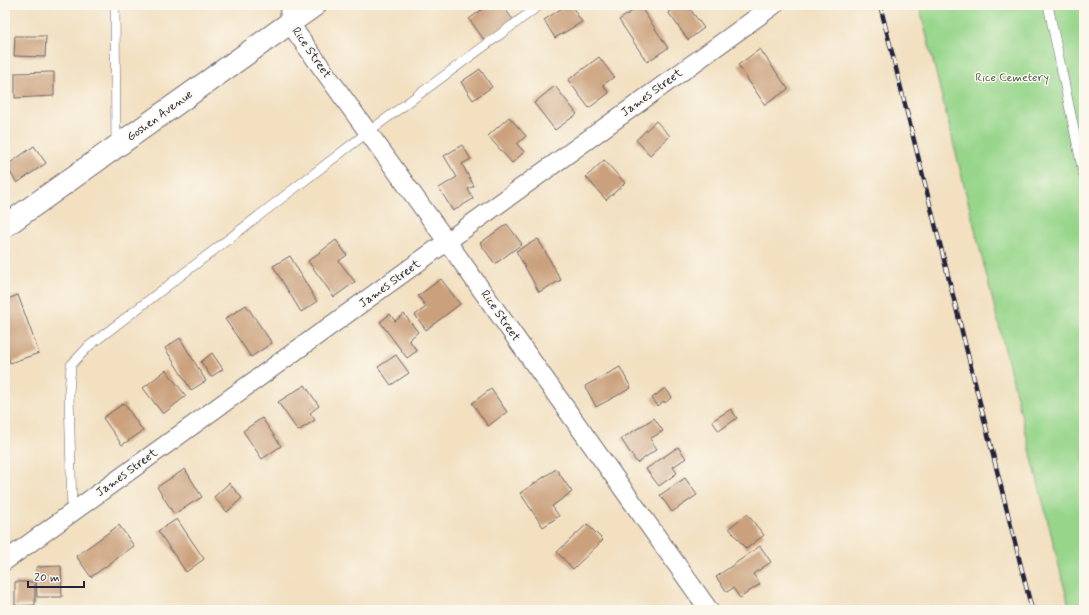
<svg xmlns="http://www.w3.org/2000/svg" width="1089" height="615" font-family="Mynerve,sans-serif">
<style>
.green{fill:#96d58a;stroke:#5c7c62}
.building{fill:#cba17d}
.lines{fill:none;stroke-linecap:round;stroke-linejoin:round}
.lane-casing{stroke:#6b646a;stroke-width:10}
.street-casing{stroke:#6b646a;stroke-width:20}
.primary-casing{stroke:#6b646a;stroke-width:24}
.lane{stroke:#fff;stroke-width:9}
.street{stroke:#fff;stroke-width:18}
.primary{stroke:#fff;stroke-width:22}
.rail-casing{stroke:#22223b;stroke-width:4.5}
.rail{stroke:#fbf7ec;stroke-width:3;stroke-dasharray:9;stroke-linecap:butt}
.labels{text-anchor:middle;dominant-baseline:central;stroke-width:3;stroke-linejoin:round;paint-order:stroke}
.street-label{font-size:12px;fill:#22223b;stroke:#fbf7ec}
.park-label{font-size:12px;fill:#455853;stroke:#fbf7ec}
</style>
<rect width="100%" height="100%" fill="#fbf7ec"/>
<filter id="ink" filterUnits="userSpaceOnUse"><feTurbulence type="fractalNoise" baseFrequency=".025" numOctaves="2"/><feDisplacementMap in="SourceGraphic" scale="8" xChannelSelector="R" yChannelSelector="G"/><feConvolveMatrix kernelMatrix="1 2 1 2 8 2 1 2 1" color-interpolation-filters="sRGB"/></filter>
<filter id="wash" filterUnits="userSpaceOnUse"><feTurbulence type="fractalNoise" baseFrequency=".012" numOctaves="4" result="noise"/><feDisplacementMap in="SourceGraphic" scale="16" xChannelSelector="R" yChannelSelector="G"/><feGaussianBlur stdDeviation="0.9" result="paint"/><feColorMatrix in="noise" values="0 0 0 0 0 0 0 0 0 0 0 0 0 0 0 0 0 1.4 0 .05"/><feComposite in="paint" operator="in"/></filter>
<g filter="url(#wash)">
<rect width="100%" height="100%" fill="#f2e0c1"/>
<path class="green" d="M919,5h165v605h-14z"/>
<g id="blocks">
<path class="building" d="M488,5h14l12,16 -29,20 -16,-22z
M567,5h4l11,17 -27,16 -11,-18z
M678,5h9l17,23 -16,12 -20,-28z
M640,6l28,42 -21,14 -28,-42z
M15,36h31l-1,21 -31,-1z
M760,49l28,40 -23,16 -27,-40z
M599,57l15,20 -11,8 6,8 -20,15 -21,-28z
M480,69l12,18 -19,13 -12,-18z
M54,72v24l-39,2v-25z
M555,86l22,28 -22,16 -21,-27z
M509,117l17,19 -9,8 7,8 -12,11 -24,-27z
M656,121l14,15 -20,19 -14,-15z
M462,145l9,14 -9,5 12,22 -6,3 5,10 -20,12 -14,-23 18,-11 -13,-21z
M34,146l12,17 -29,20 -11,-17z
M604,160l21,23 -19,17 -20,-23z
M507,224l15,20 -27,20 -15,-21z
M538,239l23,41 -22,12 -23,-41z
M336,240l11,15 -8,6 16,21 -21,15 -26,-36z
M290,256l27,46 -16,10 -28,-46z
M441,279l19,25 -34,26 -11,-15 11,-8 -8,-11z
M18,295l21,58 -29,10 -5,-15v-48z
M246,305l26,38 -21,14 -26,-38z
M390,314l5,7 9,-7 14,18 -9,8 8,11 -10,7 -27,-36z
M180,338l26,43 -15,9 -26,-42z
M212,353l11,16 -12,8 -10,-15z
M396,355l13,18 -18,12 -13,-18z
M620,367l11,21 -35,19 -11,-21z
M166,370l20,26 -23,18 -20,-26z
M305,385l14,21 -9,7 5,7 -17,11 -20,-29z
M665,388l7,9 -7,6 -1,-2 -6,5 -6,-8z
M491,389l16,23 -19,14 -16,-23z
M124,403l19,28 -21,14 -19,-27z
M731,409l6,9 -18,13 -7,-10z
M262,418l19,28 -19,13 -19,-28z
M654,418l9,13 -13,8 7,10 -20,14 -16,-24z
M678,447l8,11 -13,9 4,6 -18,13 -13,-17z
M185,469l17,28 -28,17 -17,-27z
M556,469l16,23 -20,14 7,10 -16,11 -23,-34z
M685,478l12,17 -25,17 -12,-17z
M229,483l13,15 -15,14 -13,-15z
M747,514l17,21 -18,14 -17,-21z
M177,519l27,40 -18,13 -28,-41z
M587,524l16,16 -30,29 -16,-17z
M119,525l15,21 -43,31 -15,-21z
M760,546l11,16 -18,12 7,10 -20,14 -7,-10 -6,4 -11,-15z
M61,566l1,31h-25l-1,-30z
M15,582h20v23l-20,1z
M5,607l9,1v2h-9z"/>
</g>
</g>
<g filter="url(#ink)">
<use href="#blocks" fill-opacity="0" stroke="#6b646a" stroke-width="1"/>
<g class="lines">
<g class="lane-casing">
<path id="lane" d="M115,5l1,141
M1048,5l36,172
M72,513l-3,-120 2,-28 18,-19 279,-214 172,-127"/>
</g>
<g class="street-casing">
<path id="street" d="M289,5l1,18 8,12 158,219 253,356
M5,561l769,-556"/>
</g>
<g class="primary-casing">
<path id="primary" d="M5,226l310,-221"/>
</g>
<use href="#lane" class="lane"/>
<use href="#street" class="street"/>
<use href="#primary" class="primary"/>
<g class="rail-casing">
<path id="rail" d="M880,5l152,605"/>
</g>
<use href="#rail" class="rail"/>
</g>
</g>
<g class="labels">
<g class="street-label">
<text transform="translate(311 53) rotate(55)">Rice Street</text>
<text transform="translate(652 93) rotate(-36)">James Street</text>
<text transform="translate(160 116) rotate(-36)">Goshen Avenue</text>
<text transform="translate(390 284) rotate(-36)">James Street</text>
<text transform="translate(500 316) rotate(55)">Rice Street</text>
<text transform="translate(127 473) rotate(-36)">James Street</text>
</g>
<g class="park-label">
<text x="1012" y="78">Rice Cemetery</text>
</g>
</g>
<rect width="1089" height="615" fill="none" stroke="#fbf7ec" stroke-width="20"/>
<path d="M28 581v6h56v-6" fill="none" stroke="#22223b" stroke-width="2"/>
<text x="34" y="581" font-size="12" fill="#22223b" stroke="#fbf7ec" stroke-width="3" paint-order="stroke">20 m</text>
</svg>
